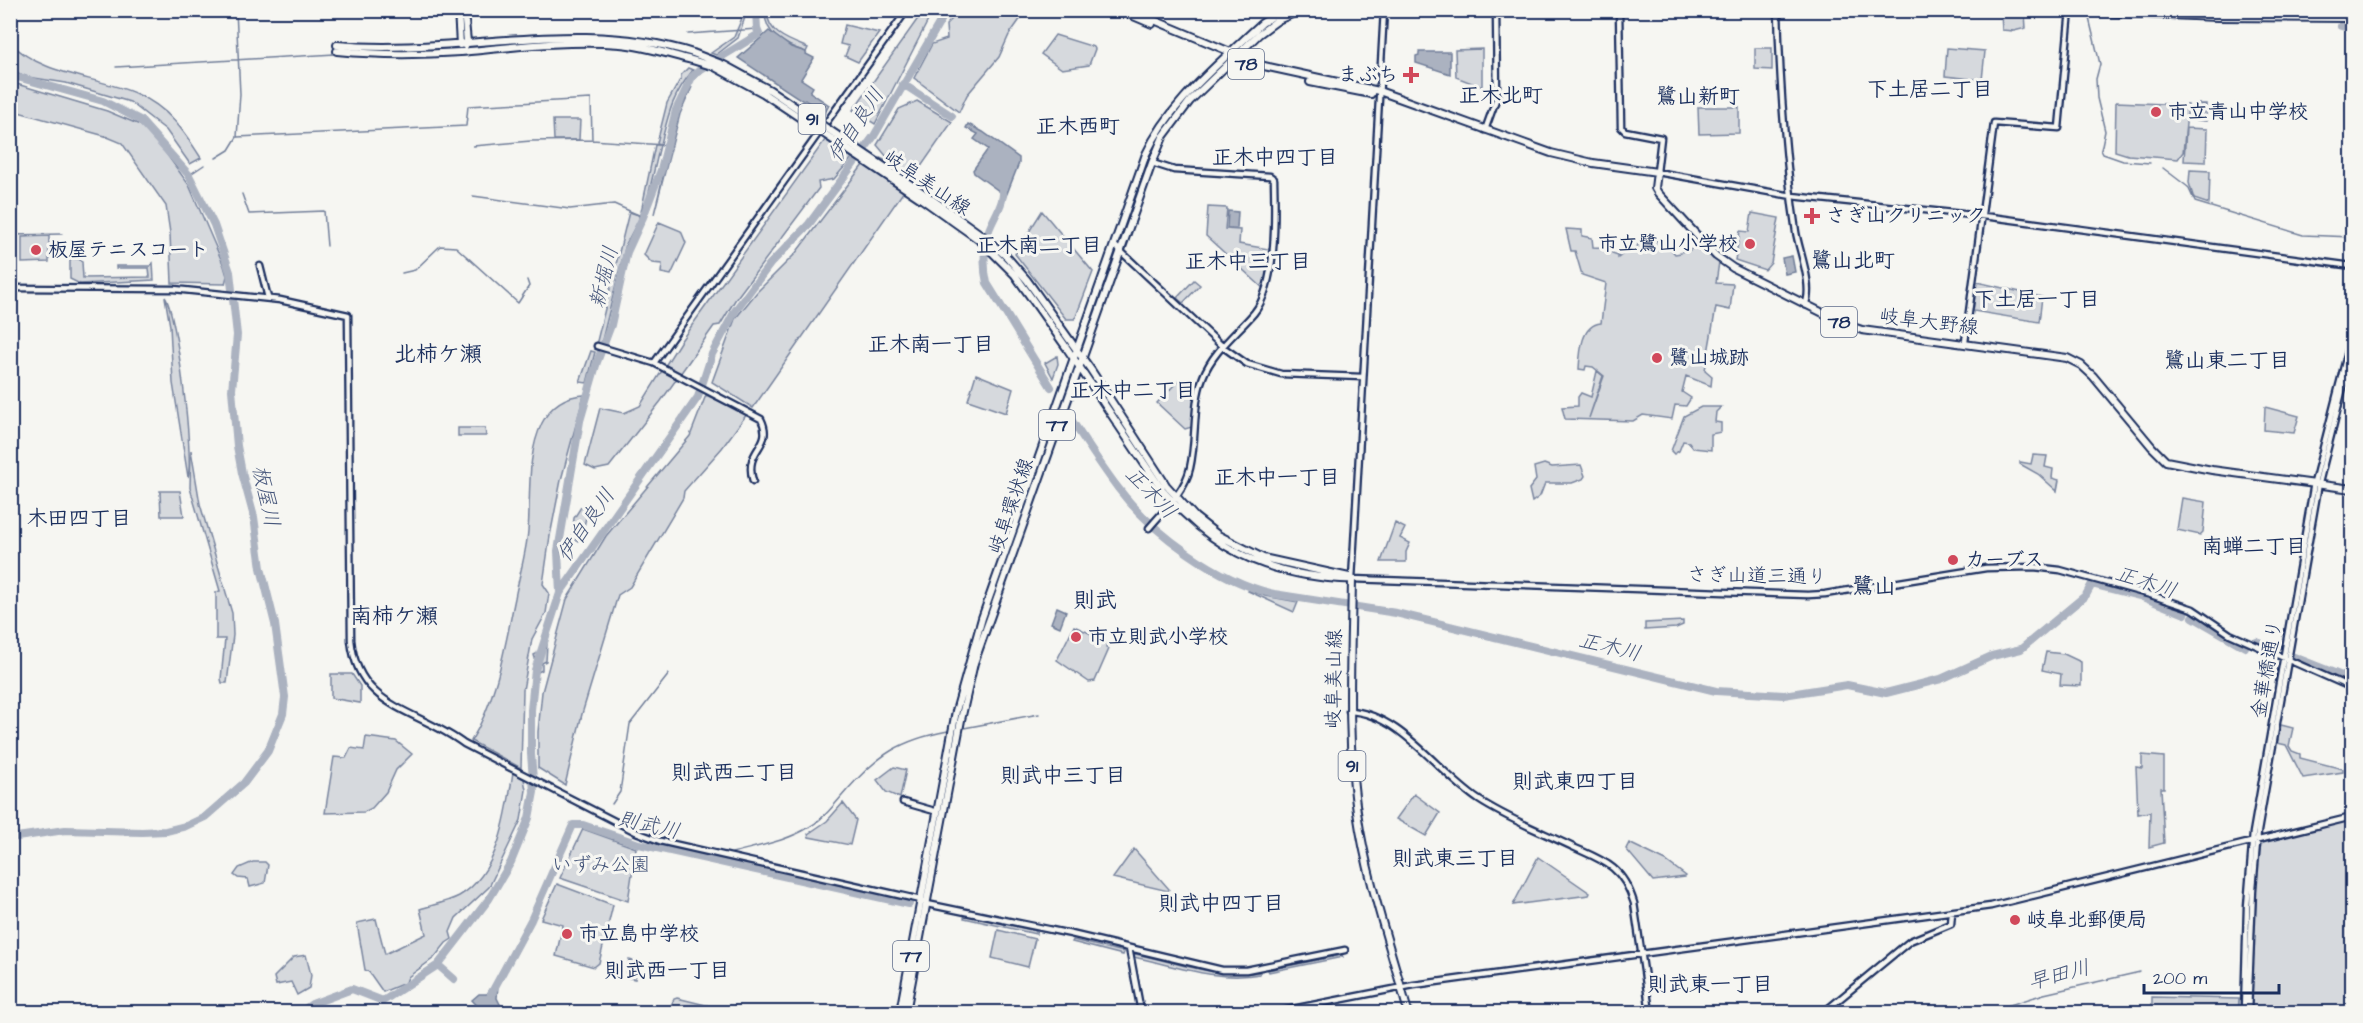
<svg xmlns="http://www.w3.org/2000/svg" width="2363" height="1023" font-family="'Architects Daughter','Klee One',sans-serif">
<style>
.green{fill:#d6d9dd;stroke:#78849e;stroke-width:1.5}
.water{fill:#abb2c0;stroke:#717e99;stroke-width:1.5}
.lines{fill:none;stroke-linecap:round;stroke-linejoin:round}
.stream{stroke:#717e99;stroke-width:1.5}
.river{stroke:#abb2c0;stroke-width:8}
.tertiary-casing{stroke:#1b2f5e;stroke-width:9}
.primary-casing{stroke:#1b2f5e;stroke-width:10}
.tertiary{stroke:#f6f6f2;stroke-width:4.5}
.primary{stroke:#f6f6f2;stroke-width:6}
.primary-bridge-casing{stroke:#1b2f5e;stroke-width:10;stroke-linecap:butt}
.primary-bridge{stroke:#f6f6f2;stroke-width:6}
.poi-dot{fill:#d1495b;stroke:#f6f6f2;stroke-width:2}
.labels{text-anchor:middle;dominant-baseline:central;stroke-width:6;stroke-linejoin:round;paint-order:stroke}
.shield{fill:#f6f6f2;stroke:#5d6b8a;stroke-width:1.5}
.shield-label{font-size:18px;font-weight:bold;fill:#1b2f5e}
.poi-label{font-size:20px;font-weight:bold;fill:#1b2f5e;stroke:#f6f6f2;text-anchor:start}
.street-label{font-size:20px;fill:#1b2f5e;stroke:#f6f6f2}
.park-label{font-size:20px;fill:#405177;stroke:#f6f6f2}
.neighbourhood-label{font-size:21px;font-weight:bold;fill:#1b2f5e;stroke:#f6f6f2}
.water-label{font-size:21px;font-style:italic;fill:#46567b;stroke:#f6f6f2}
.quarter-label{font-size:22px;font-weight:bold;fill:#1b2f5e;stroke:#f6f6f2}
</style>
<rect width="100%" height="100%" fill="#f6f6f2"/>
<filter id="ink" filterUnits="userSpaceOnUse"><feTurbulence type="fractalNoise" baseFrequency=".0167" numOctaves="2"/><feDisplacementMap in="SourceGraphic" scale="12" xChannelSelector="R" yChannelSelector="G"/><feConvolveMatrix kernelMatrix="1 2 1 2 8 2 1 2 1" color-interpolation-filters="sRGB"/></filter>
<g filter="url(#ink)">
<path class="green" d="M924,10l9,1 -58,113 -22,-14z
M961,10l65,1 -17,24 -10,22 -32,38 -8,17 -45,-34 18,-34 15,-5 -1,-14z
M745,11h2l-9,27 -22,17 -5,-2 23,-16z
M765,11h3c-3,22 23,30 40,37l-2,4c-21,-7 -42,-17 -41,-41z
M2001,14h24l1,14 -12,3 -12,-1z
M845,25l34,8 -21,29 -13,-6 4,-10 -9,-2z
M1055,35l39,12 1,2 -6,16 -27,4 -21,-15z
M10,42c31,34 87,34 127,52 31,13 47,37 64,64l-11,6 -24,-34 -36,-28 -64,-19 -38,-6 -10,-4 -7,-9z
M1772,48v22l-17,-1v-21z
M1947,48l38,3 -3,29 -37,-4z
M1482,49v38l-26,-10 -1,-27z
M688,68l5,2c-21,26 -24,42 -32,74l-4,-1 10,-40 14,-25v-3z
M10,82l97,29 33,14 14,12 35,48 35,81 3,10 -2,8 -53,-1 -2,-50 -4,-27 -44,-63 -17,-7 -94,-26z
M692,87l-12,27 -26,100 25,-104z
M917,101l35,21 -199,286 -41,-26 23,-63 22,-27 38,-38 71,-93 6,6 8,-9 13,6 -16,-19 22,-36z
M2116,102l72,3 -5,47 -5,7 -50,-4 -13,-4z
M1698,107h41v26l-40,1z
M553,120h27l-1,20h-25z
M2186,128l21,1 -1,33 -22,-1z
M825,140l27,18 -18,21 -16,3 1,6 -84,112 -15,25 -6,1 -53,75 -52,66 -14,3 -10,-5 15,-57 24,5 16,-7 40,-64z
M655,145h5l-13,56 -6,11z
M2190,170l20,1 -1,33 -15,-5 -5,-16z
M1208,207l19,1 -2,21 15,1 -1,14 30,5 -5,40 -58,-53z
M1042,211l51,61 -18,47h-9l-51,-65z
M629,212l10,3v4l-13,25 -25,100 -4,-3z
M1752,213l27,5 -8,45 -6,7 -30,-10 5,-29 9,1z
M659,222l22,9 5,12 -15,32 -10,-2 1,-9 -10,-1 -8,-8z
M1566,229l16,1v6l10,2 1,9 18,1 1,5 6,2v3l13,-10 5,1 3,-7 13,-7 12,14 6,-1 5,6 6,-1 3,-4 6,1 9,-6 20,18 -3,21 17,1 -3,26 -14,-3 -11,63 7,6 -1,10 -25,-10 -4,16 9,6 -5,8 -11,-1 -3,14 -29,-4 -10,6 -68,-2 -3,-12 16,-1v-9l3,-4 10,4 6,-26 6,5 -14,42 15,-42 -11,-9 -7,-1 -1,4 -6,-1c1,-17 2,-44 22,-46l5,-40 -24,-8 -7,-24h-4z
M49,236v26l-27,1v-26z
M70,259h9l3,3 1,16 67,-1 -1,-9h-33v-2h34l3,-3 1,17 -74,4 -10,-5z
M1194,280l6,5 -17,18 -6,-5z
M1977,282l65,15 -3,25 -66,-11z
M165,297c12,16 29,160 23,180l-15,-94 -3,-57z
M591,351l4,1 -8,31 -7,-1z
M1057,356l1,8 -5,14 -8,-15z
M976,374l37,15 -7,24 -38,-13z
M1179,380l16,15 -3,32 -7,2 -28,-26z
M584,395l-23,85 -11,56 -7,48 6,9 -3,20 -14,26 -9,51 -2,78 -50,-27c26,-42 34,-95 44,-143 4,-22 11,-44 13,-67 3,-34 -2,-75 14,-108 9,-18 22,-27 42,-28z
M706,395l41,19 -25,34 -38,43 -1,7 -53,89 -12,8 -36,119 -17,71 -27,-17v-36l4,-40 25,-93 39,-63 84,-100z
M1701,407h20l-5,5 -1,10 6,1v9l-10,2v16l-18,-2 -4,-6 -6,-1 -4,10 -5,3 -3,-3 13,-35z
M2265,407l34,9 -5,17 -30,-3z
M458,428h27l1,8h-28z
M191,450l9,54 32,109 1,22 -6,48h-5l-1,-4 4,-40h-9v-47l4,-1 -30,-103z
M2033,455l14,1 -2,11 8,2 -1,9 7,2 -2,11 -19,-17 -18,-10v-2l11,2z
M1544,464l8,3 29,-2 4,11 -2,3 -11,4h-27l-5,13 -8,6 -3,-13 7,-9 -2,-13z
M160,491h20l4,25h-23z
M2182,498l24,4 -3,30 -3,3 -23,-5z
M581,507l7,2 -7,30 -4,2 -5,-5 2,-18z
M1395,523l10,5 -5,10 10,5 -4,9v10h-25z
M1249,590l16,6 33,6 -4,10 -46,-21z
M1683,621v4l-7,3 -31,2v-7z
M1074,626l22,10 -1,2 12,6 -1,3 3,2 -14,32 -6,1 -32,-22z
M543,642l4,2 -1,17 -4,2v7l-4,2 -5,-4 3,-6 -2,-7 4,-2z
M2046,652l18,2 17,8v24l-21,-1 1,-11 -19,-4z
M331,674h21l8,12v17l-29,-5z
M2281,725l12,3 -4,18 3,5 8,3v4l43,11v3l-40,6 -17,-33 -9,-2z
M366,737l30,4 16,13 -16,16 -10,22 -14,16 -8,4 -39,1 9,-56 12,1 5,-10 13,2z
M2142,755l22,2v31h-3l3,55 -15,4 1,-35 -12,2 -2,-47 6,1z
M894,767l12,3 -6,28 -14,-6 -9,-12z
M513,772l11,7 2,11 -5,30 -32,67 -33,31 -6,14 2,7 -6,4 -12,15 -26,19 -3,8 -3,-1 -19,8 -14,-20 -4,-2 -8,-47 19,-4 9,35 41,-20 -6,-25c12,-4 28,-7 39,-13 40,-23 48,-83 54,-124z
M1414,794l26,19 -14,23 -30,-17z
M843,803l13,17 -6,25 -41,-8 -1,-3 19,-13z
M2352,819v193h-101l7,-161 5,-9z
M583,829l53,19 -8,53 -68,-23z
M1629,843l37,18 20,15 -1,1 -32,4 -27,-32z
M1134,849l35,40 -1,2 -55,-13z
M1538,857l52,36 -1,2 -76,10z
M253,862h12l3,3 -3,18 -15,4 -2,-8 -10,-1 -4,-3 5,-7z
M557,884l56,21 -14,58 -5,4 -38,-11 7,-31 -22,-6z
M965,915l71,16v3l-72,-16z
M998,930l37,9 -7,28 -36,-9z
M1073,940l51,12 -1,3 -51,-13z
M1135,954c41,8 82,25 125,18v2c-42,8 -85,-8 -126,-17z
M306,955l5,20 -2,13 -12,7 -6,-13 -15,3 -2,-8 20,-20z
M1342,955l1,2 -74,15 -1,-2z
M629,960l9,2 -3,17 -10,-2z
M2152,997l87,2 -1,13h-86z
M677,998l49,12 -1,2h-57l6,-13z"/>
<path class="water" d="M769,31l22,16 15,5v2l8,4 -13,21 12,8 -3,5 19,13 -4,8 -20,-13 -2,1 -65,-43z
M1419,52h31v22l-34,-11v-7l3,-1z
M2198,104h8v17l-9,-1z
M968,124l15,8 36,26v5l-13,33 -32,-23 -1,-3 15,-21 -14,-10 4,-5 -12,-6z
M1228,211l10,1 -1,16h-10z
M1792,256l3,16 -10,2 -3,-16z
M1057,607l9,4 -6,16 -9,-4z
M494,984l4,2 -1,12 7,14h-21l-11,-12 7,-6h8z"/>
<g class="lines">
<path class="stream" d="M2089,18l11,46 -4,15 1,19 8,33 -4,19 2,4 20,7 27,2
M688,34l69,-5
M116,67l219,-13
M237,137l229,-11 2,-20 123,-7 1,41 72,5
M473,146l58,-5 61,-1
M216,158l13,-8 8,-13 3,-43 -4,-84
M2163,168l25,19 7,15 108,33 49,2
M189,175l15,-10
M242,194l7,20 75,-3 3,35
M473,196l97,13 44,-5 29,13
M10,235l52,-1
M402,273l13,-3 25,-24 16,1 62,56 11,-17 -2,-6
M964,728l75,-14
M612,804l8,-12 10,-68 39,-50
M593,828l3,-3
M732,853c26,-7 56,-12 79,-27 14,-9 25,-23 36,-36 31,-35 53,-50 101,-59
M1988,1012l56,-18 96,-22"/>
<path class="river" d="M2341,26l11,3
M10,75l93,26 37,19 49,55 25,50 16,47 7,63 -5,55 5,56 5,27 12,44 7,51 14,56 10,73 -2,17 -15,37 -24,32 -39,34 -19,9 -20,5 -24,1 -77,-2 -55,8
M903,84l49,32
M1002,185c5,15 -8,31 -13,45 -5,15 -6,37 -2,53l64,104
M1066,412c17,25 33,51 52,76 34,45 100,93 156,106l122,19 320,78 68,4 63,-10 39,8 55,-14 51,-23 29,-7 65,-54 6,-11 48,12 45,18
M560,593l-2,-42 22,-130 17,-59 14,-37 16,-73 16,-35 18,-47 15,-60 16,-33 9,-8 58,-35 -2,-5 -1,-19
M2193,617l52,30
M2257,642l18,7
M2294,657l58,23
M438,965l16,14
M491,994l40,-74 42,-95h10l56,19 270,60
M301,1012l11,-8 40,-15 31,12 55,-36 51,-66 22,-37 18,-44 5,-26 -3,-38v-44l4,-40 25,-77 138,-196 14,-43 23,-43 35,-47 39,-40 65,-88 70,-121v-5"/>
<g class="tertiary-casing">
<path id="tertiary" d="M1384,10l-32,569 456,16 17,-1 161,-26 48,-1 26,3 91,25 42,14 37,25 122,54
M1619,10l2,117 4,4 36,7 -4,34 135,24 199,21 361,49
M1778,10c2,75 7,149 18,222 3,19 18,55 9,73
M1485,130l12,-33 -1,-87
M1114,245l109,102 24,17 34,10 81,3
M260,266l8,32
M10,288l164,1 106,11 68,15 3,325c7,69 67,69 113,104l172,88 24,9 261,59 6,4 144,30 151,36h24l99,-20
M1965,342l29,-219 65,5 11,-118
M597,346l57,17 107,56c14,28 -18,29 -8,62
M654,363l253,-353
M1149,528c15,-18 36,-37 41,-60 7,-30 2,-63 13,-91 10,-26 34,-44 51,-64 23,-28 21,-98 20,-134l-4,-3 -96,-6 -22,-7
M1349,711c51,2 89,62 130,89 29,19 63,32 94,47 13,6 29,12 40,21 11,9 17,22 21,35l16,109
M903,802l35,10
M1129,948l12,64
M1277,1012l137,-27 577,-79 361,-89
M1824,1012l86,-71 41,-17 1,-12
M2244,1012l3,-105 6,-74 61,-350 38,-148
M2248,1012l5,-124 5,-57 61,-348 33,-131"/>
</g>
<g class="primary-casing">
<path id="primary" d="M458,10l2,35
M464,10l3,32 -2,4
M1119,10l33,14
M1130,10l134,56 115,25 172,62 42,10 64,9 -2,16 3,5 58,63 17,12 114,57 15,5 205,28 14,7 12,11 59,71 14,14 46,9 140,19
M2046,10l171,7 135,1
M2228,10l124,2
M337,45c119,11 238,-29 356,8
M337,51c41,4 82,4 123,1 53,-5 107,-12 160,-8 25,2 48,10 72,16
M1310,82l61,12
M926,195l57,41 24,21 20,23 64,90 75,115 29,32 23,18 45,23 86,19
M923,200l59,42 33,33 51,72 96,143c41,47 81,74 144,85 16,2 30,5 46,4
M1352,579c-1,78 -6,155 5,233 10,68 33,134 51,200
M900,1012l56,-301 26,-93 164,-464c23,-49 66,-84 105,-121l11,-10 21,-13
M906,1012l55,-292 13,-57 178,-500 11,-26 27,-36 69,-67 19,-14 24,-10"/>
</g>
<use href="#tertiary" class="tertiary"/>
<use href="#primary" class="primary"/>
<g class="primary-bridge-casing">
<path id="primary-bridge" d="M693,53l31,12 46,25 156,105
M692,60l23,7 48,26 160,107"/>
</g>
<use href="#primary-bridge" class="primary-bridge"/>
</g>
</g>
<g class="poi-dot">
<path d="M1408 66h6v6h6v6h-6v6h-6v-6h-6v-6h6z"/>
<circle cx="2156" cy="112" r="6"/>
<path d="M1809 207h6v6h6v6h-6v6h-6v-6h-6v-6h6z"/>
<circle cx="1750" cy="244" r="6"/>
<circle cx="36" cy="250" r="6"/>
<circle cx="1657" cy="358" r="6"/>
<circle cx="1953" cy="560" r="6"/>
<circle cx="1076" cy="637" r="6"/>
<circle cx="2015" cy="920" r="6"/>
<circle cx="567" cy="934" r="6"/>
</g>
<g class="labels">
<g class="shield">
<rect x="1228" y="49" width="36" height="30" rx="4.5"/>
<rect x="798.5" y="104" width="27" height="30" rx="4.5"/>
<rect x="1821" y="307" width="36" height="30" rx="4.5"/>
<rect x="1039" y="410" width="36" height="30" rx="4.5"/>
<rect x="1338.5" y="751" width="27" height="30" rx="4.5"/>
<rect x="893" y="941" width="36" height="30" rx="4.5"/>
</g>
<g class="shield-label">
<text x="1246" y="64">78</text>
<text x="812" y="119">91</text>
<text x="1839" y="322">78</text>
<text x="1057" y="425">77</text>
<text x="1352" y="766">91</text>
<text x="911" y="956">77</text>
</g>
<g class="poi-label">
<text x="1398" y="75" text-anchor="end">まぶち</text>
<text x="2168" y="112">市立青山中学校</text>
<text x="1826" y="216">さぎ山クリニック</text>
<text x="1738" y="244" text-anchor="end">市立鷺山小学校</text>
<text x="48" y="250">板屋テニスコート</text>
<text x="1669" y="358">鷺山城跡</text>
<text x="1965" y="560">カーブス</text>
<text x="1088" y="637">市立則武小学校</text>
<text x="2027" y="920">岐阜北郵便局</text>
<text x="579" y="934">市立島中学校</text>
</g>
<g class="street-label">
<text transform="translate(927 183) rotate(34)">岐阜美山線</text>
<text transform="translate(1929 322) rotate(7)">岐阜大野線</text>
<text transform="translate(1011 506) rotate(-71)">岐阜環状線</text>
<text transform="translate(1757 576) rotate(1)">さぎ山道三通り</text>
<text transform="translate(2267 669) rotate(-80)">金華橋通り</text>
<text transform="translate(1334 679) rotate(-89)">岐阜美山線</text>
</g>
<g class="park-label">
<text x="601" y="865">いずみ公園</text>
</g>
<g class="neighbourhood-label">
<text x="1930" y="89">下土居二丁目</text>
<text x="1501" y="95">正木北町</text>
<text x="1698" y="96">鷺山新町</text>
<text x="1078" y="126">正木西町</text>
<text x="1275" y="157">正木中四丁目</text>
<text x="1039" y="245">正木南二丁目</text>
<text x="1853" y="260">鷺山北町</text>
<text x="1248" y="261">正木中三丁目</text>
<text x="2037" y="299">下土居一丁目</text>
<text x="931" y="344">正木南一丁目</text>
<text x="2227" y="360">鷺山東二丁目</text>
<text x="1133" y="390">正木中二丁目</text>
<text x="1277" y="477">正木中一丁目</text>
<text x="79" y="518">木田四丁目</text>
<text x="2254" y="546">南蝉二丁目</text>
<text x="734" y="772">則武西二丁目</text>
<text x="1063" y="775">則武中三丁目</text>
<text x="1575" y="781">則武東四丁目</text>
<text x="1455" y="858">則武東三丁目</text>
<text x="1221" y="903">則武中四丁目</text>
<text x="667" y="970">則武西一丁目</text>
<text x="1710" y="984">則武東一丁目</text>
</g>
<g class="water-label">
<text transform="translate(856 125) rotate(-57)">伊自良川</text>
<text transform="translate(604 277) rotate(-76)">新堀川</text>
<text transform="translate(1151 493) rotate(46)">正木川</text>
<text transform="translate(266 496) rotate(78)">板屋川</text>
<text transform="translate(586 525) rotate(-55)">伊自良川</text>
<text transform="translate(2146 582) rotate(18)">正木川</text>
<text transform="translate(1610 647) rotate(14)">正木川</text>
<text transform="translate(649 825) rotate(13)">則武川</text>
<text transform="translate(2059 975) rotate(-15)">早田川</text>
</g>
<g class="quarter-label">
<text x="438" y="354">北柿ケ瀬</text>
<text x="1874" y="586">鷺山</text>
<text x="1095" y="600">則武</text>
<text x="394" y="616">南柿ケ瀬</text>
</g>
</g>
<rect width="2363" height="1023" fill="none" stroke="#f6f6f2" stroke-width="36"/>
<rect x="18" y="18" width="2327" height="987" fill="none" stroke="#1b2f5e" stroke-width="2" filter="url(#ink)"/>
<path d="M2144 984v9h135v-9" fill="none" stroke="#1b2f5e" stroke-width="3"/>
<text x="2153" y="984" font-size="18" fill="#1b2f5e" stroke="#f6f6f2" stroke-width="4.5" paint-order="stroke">200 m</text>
</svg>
